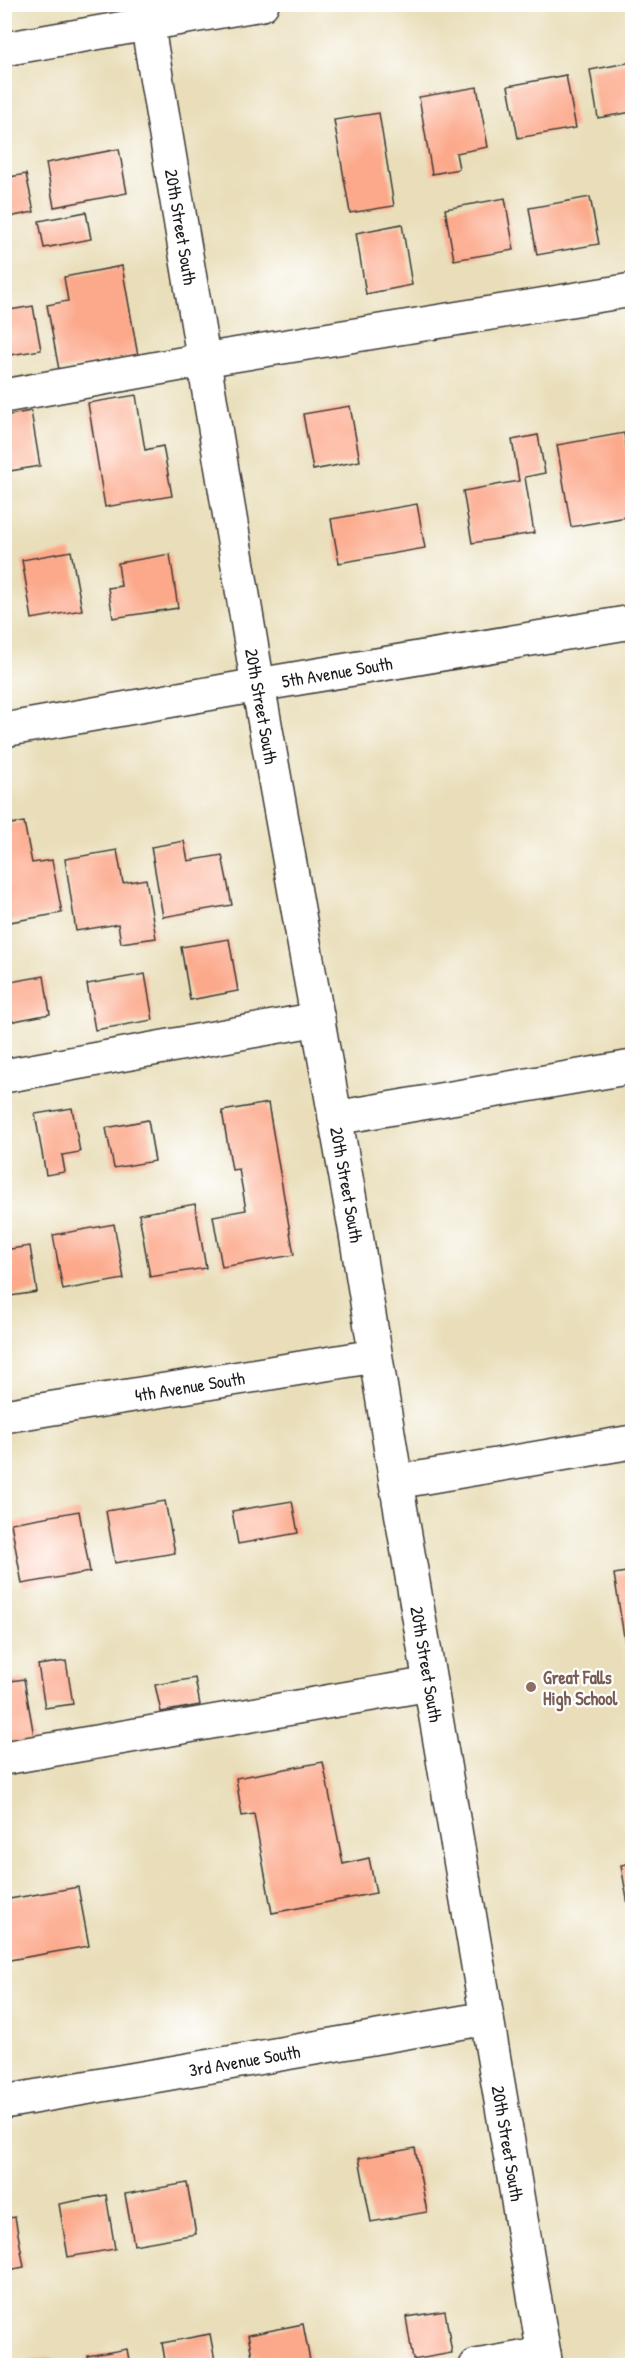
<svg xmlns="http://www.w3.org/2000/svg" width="637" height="2370" font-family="'Patrick Hand',sans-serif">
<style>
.building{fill:#fca98b}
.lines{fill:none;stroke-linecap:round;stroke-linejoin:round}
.minor-casing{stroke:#3b3934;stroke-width:36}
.minor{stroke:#fff;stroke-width:33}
.education-dot{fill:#8d6e63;stroke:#fff;stroke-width:2}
.labels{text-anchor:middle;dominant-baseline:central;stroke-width:4.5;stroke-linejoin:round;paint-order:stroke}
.street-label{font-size:18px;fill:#1c1c1c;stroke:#fff}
.education-label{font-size:18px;font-weight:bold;fill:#785e54;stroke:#fff;text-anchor:start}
</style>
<rect width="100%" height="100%" fill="#fff"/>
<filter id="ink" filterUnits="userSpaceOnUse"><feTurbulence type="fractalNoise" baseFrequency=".0167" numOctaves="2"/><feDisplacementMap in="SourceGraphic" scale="12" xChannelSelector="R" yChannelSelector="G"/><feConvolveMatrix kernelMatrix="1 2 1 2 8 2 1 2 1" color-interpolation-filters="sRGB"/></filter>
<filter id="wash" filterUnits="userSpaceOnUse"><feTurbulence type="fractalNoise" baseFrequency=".008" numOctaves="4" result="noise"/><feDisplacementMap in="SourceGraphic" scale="24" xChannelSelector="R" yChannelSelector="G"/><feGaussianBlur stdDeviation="1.35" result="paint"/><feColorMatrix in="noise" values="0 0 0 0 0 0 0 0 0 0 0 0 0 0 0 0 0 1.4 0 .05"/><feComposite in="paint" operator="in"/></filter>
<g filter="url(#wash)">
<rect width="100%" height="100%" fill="#e9deb9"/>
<g id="blocks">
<path class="building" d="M632,62v50l-34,6 -8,-48z
M566,75l10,53 -58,10 -10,-52z
M477,87l11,60 -32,6 3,16 -27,5 -13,-77z
M379,113l15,93 -44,7 -16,-93z
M119,149l8,44 -73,14 -8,-44z
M26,174l8,38 -30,6v-40z
M590,197l9,47 -62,11 -8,-47z
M505,198l9,52 -60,10 -9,-51z
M86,212l5,27 -47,9 -5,-27z
M402,224l10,61 -46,9 -10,-61z
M122,266l16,90 -79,14 -12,-65 21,-4 -4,-24z
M33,306l8,44 -37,6v-45z
M136,395l9,55 18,-4 9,50 -67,11 -17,-104z
M350,406l10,55 -47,9 -10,-56z
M31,411l9,55 -36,6v-56z
M624,433l8,48v35l-61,11 -14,-82z
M538,435l7,38 -20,4 9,56 -62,10 -9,-52 56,-10 -7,-41z
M417,504l8,44 -86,15 -8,-44z
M71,551l11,59 -50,9 -10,-59z
M170,554l8,54 -65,10 -5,-30 13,-2 -3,-23z
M4,583l8,36 -8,2z
M24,822l8,41 20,-3 10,53 -58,10v-98z
M184,841l4,20 34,-6 10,50 -69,12 -12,-70z
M117,850l6,33 23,-4 10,59 -35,5 -3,-19 -42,7 -11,-72z
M229,939l9,52 -48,9 -9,-53z
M145,974l8,46 -58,10 -8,-46z
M44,976l6,38 -41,8 -5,-39z
M268,1103l26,152 -72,12 -9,-51 33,-6 -7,-41 -7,1 -10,-59z
M72,1108l8,44 -18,3 3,17 -19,3 -11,-61z
M148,1120l7,41 -41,7 -8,-40z
M195,1204l11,64 -56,9 -11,-63z
M114,1224l10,55 -61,11 -10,-55z
M30,1246l7,46 -33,5v-47z
M165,1501l10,52 -60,10 -9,-52z
M292,1501l6,32 -60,11 -6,-33z
M79,1511l11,61 -68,12 -11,-61z
M632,1571v109h-1l-17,-106z
M66,1661l7,43 -28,4 -7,-43z
M195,1678l5,27 -39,7 -6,-27z
M24,1679l11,63 -31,5v-65z
M323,1762l20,102 26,-6 7,35 -104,20 -18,-99 -12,2 -6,-38z
M632,1863v59h-1l-10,-57z
M78,1887l11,59 -85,15v-61z
M415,2148l12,64 -56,10 -12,-64z
M187,2183l9,51 -62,11 -9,-51z
M106,2195l9,54 -47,8 -9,-53z
M15,2217l9,50 -20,4v-52z
M445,2311l7,42 -39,7 -7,-43z
M303,2324l8,42h-57l-6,-31z
M210,2334l6,32h-50l-4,-23z
M127,2349l3,17h-42l-1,-10z
M49,2358l1,8h-21l-1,-6z"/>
</g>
</g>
<g filter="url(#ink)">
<use href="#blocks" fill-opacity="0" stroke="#3b3934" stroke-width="1.5"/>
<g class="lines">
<g class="minor-casing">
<g id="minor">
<path id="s1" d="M144,4l114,681 97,543 41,254 150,884"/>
<path d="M4,49l258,-45"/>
<path d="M4,396l199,-36 429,-70"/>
<path id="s2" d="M4,730l254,-45 374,-63"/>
<path d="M4,1076l314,-57"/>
<path d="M335,1118l297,-51"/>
<path id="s3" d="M4,1416l371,-60"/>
<path d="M396,1482l236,-40"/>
<path d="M4,1758l426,-74"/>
<path id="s4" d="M4,2102l483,-84"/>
<path d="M476,2366l68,-12"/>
</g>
</g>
<use href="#minor" class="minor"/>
</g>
</g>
<circle class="education-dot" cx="531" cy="1687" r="6"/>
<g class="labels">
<g class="street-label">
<text stroke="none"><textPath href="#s1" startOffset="226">20th Street South</textPath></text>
<text stroke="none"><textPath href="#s2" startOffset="338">5th Avenue South</textPath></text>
<text stroke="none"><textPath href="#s1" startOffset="712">20th Street South</textPath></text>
<text stroke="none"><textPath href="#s1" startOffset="1198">20th Street South</textPath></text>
<text stroke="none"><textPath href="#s3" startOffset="188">4th Avenue South</textPath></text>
<text stroke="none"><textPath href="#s1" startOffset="1684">20th Street South</textPath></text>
<text stroke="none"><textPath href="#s4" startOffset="244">3rd Avenue South</textPath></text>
<text stroke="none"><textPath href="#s1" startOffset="2170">20th Street South</textPath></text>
</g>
<g class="education-label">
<text x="543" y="1677">Great Falls<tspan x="543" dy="21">High School</tspan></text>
</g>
</g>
<rect width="637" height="2370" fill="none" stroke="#fff" stroke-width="24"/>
</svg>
